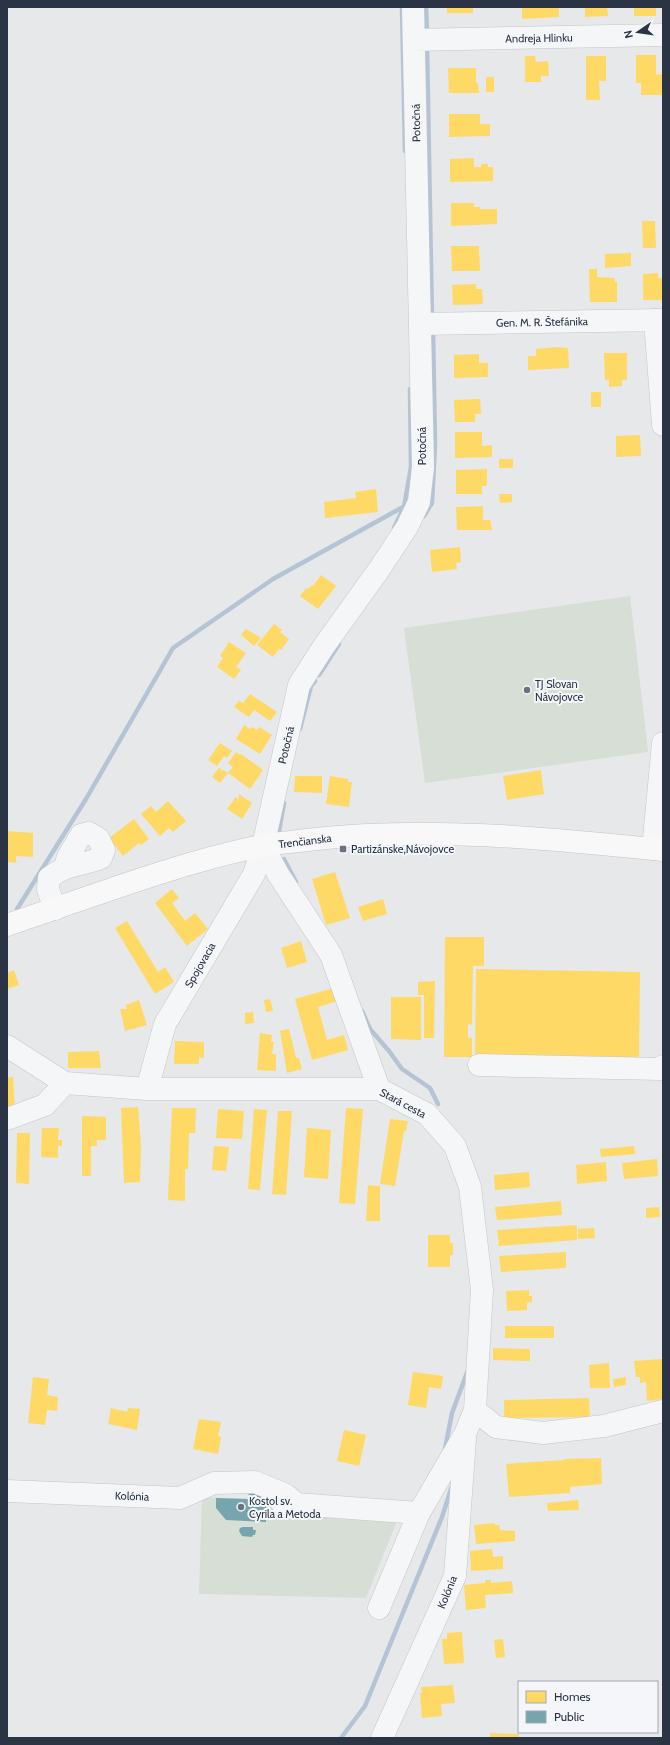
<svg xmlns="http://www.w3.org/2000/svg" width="670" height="1745" font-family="Cabin,sans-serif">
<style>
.green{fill:#d6ded6}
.homes{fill:#ffd966}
.public{fill:#76a5af}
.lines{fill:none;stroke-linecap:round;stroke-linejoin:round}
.stream{stroke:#b4c4d5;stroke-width:4.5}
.minor-casing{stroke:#c4c6c8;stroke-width:23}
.major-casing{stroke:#c2c5c8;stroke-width:23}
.minor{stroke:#f5f6f7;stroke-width:22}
.major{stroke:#f8f8f8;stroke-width:22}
.poi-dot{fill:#6c737f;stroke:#f4f6f9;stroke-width:1.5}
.labels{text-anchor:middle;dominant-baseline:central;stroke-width:4;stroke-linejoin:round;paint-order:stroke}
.street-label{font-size:11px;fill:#2b3445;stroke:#f4f6f9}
.poi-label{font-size:11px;fill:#2b3445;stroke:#f4f6f9;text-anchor:start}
</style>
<rect width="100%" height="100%" fill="#e6e8ea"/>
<path class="green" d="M630,596l18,156 -223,31 -21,-155z
M249,1493l12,1v6l6,1v5l132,10 -33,82 -167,-4 3,-97 46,2z"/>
<path class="homes" d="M447,7h26v6h-26z
M522,7h37v10l-37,2z
M585,7h22l1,9 -23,1z
M634,7h22v9h-22z
M636,55h20v20l6,-1 1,21h-22v-12h-5z
M525,56h10l1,6 12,-1 1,15h-8v6h-16z
M586,56h20v25h-7l1,19h-14z
M448,68h28v15h2l1,10h-30z
M486,77h8v15h-8z
M449,114h31v10h10v12l-41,1z
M474,158v9h7v-3h7v3h5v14l-43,1v-23z
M451,203h23v4h6v2h17v15l-46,2z
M642,221h13l1,27h-13z
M451,246h28l1,25h-28z
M631,253v13l-26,2v-14z
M589,269h8v8l17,1 1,4h2v20h-27z
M658,273v5h5v22h-20v-26z
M476,284v5h6l1,15 -30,1 -1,-20z
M556,347l12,1 1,20 -41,2v-14h8v-7z
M604,353h23v27h-5v6l-13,1v-7h-4z
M479,354v9h9v14l-34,1v-23z
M591,392h10v15h-10z
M480,399l1,15h-6v8h-20l-1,-22z
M455,432h27v14l10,-1v12l-37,1z
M640,435l1,21 -25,1v-21z
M499,459h14v9h-14z
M487,469v17h-5v8h-26v-24z
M376,489l2,23 -53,6 -1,-16 32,-4 -1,-6z
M499,494h13v8l-12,1z
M483,506v14h7l2,10h-35l-1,-23z
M460,547l1,15 -5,1 1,6 -25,3 -2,-22z
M321,575l15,11 -18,23 -18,-13 6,-8 2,1 4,-4 1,1z
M274,624l8,6 -2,2 9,7 -8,11 -2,-1 -6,8 -16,-12z
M246,629l15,9 -7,8 -13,-11z
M229,642l17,11 -10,14 5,3 -7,9 -17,-12 6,-9 -3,-2z
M250,694l27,18 -7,9 -16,-11 -5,7 -15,-10 5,-6 4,2z
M244,725l6,4 2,-2 5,3 2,-3 13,8 -12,19 -24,-15z
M220,743l12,8 -5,7 -3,-2 -7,10 -9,-6z
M236,752l4,3 1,-1 22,16 -13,19 -22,-16 5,-6 -5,-4z
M219,768l9,5 -8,10 -8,-6z
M541,770l3,24 -37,6 -4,-24z
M295,776h27v17l-28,-1z
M330,776l18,3v3h4l-3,25 -23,-3z
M239,794l13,9 -10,16 -15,-10 9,-12 3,3z
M168,801l18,20 -13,11 -4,-4 -9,8 -19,-22 10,-8 5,6z
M134,819l15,20 -8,6 -2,-2 -16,13 -14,-18z
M7,831l26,2v24l-17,-1v7l-9,-1z
M335,872l15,46 -24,7 -14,-46z
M172,889l7,9 -7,5 13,18 10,-8 13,16 -21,17 -32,-43z
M383,899l4,15 -24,7 -5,-14z
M127,921l31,51 7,-5 9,15 -19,12 -40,-66z
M445,937h39v29h-11l-1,59 -4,-1v14h4v19h-28z
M301,941l6,21 -20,6 -6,-20z
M476,969l164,3 -1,87 -164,-4z
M14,970l5,15 -12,4v-16z
M435,981l-1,57h-10v-43h-6v-13z
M337,987l4,13 -23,7 9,33 17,-5 4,15 -36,10 -17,-61z
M391,997h30v43l-30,-1z
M270,999l3,12 -7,1 -2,-12z
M139,1000l8,25 -22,6 -5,-22h7l-1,-4z
M253,1012l1,11 -9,1v-11z
M289,1029l7,29h3l3,11 -15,4 -7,-42z
M260,1033l12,2 -1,7h3l-2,12h4v17l-19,-1z
M175,1041l29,1v16l-5,-1v7h-25z
M99,1051l2,17h-33v-16z
M13,1077l2,35 -8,1v-35z
M138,1107l3,40 -1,35 -16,1 -3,-75z
M172,1108h24l-1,25h-6l-1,36h-3v32l-17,-1z
M346,1108l17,1 -8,95 -16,-1z
M218,1109l26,2 -2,28 -26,-1z
M254,1109l13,1 -7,80 -12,-1z
M278,1111h14l-6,84 -14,-1z
M82,1116l24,1v23h-9v6h-6v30h-9z
M390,1119l18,2 -2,10h-2l-9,55 -15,-2z
M42,1128h17l-1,12h4v6h-4v12l-17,-1z
M307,1128l24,2 -3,49 -24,-2z
M17,1133h13l-1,51 -13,-1z
M214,1146l15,1 -3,24 -14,-1z
M634,1146l1,8 -34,3 -1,-8z
M657,1159l1,17 -34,3 -2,-16z
M606,1162l1,19 -30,3 -1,-19z
M529,1172l1,15 -35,3 -1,-15z
M368,1185l12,1v35h-14z
M561,1201l1,14 -65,5 -2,-13z
M659,1207l1,10 -14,1v-10z
M577,1225v15l-78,6 -2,-16z
M594,1228l1,10 -17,1v-10z
M428,1235h22v8h3v12h-3v12h-22z
M566,1252v15l-2,1 -63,4 -2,-16z
M529,1290v6h3v6l-5,1v7l-20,1 -1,-20z
M505,1326h49v12h-49z
M493,1348l37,1v12l-37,-1z
M663,1359v40l-16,2 -1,-19 -6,1v-6h-4l-2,-16z
M609,1363l1,25h-20l-1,-23z
M413,1372l30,4 -2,13 -12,-2 -3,21 -18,-3z
M33,1377l16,2 -2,16 11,2 -1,14 -10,-1 -2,15 -17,-2z
M626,1377v8l-12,2 -1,-8z
M589,1398l1,19 -86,1v-18z
M111,1408l16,4 1,-4 12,1 -3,21 -29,-6z
M199,1419l22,3 -3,14 3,1 -3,17 -25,-5z
M344,1430l22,5 -7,31 -22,-5z
M601,1458l1,26 -32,3v6l-61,4 -3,-33 58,-4v-1z
M578,1500l1,10 -31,1 -1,-8z
M494,1523l1,2h4l1,5 15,1v10l-39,3 -2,-19z
M492,1549l1,8 10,-1v13l-32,2 -1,-20z
M485,1580h6v3l21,-2 1,12 -28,2 1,13 -20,2 -2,-25 21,-2z
M462,1632l2,31 -20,1 -2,-25h5v-6z
M503,1639l2,18 -9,1 -2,-18z
M453,1685l2,18 -14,1 1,12 -20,2 -2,-25h2l-1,-6z
M490,1733l29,1v4h-29z"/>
<path class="public" d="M249,1493l12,1v6l6,1 -1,21 -40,-2 -10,-12v-10l32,1z
M243,1527h10v3h3l-1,5h-2l-1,2 -10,-1 -3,-5 1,-3z"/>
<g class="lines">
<path class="stream" d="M402,7l3,144
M426,7l1,26
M427,44l5,275
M424,516l8,-13 3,-58 -2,-114
M394,528l10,-21 7,-40 -1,-78
M319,675l20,-31
M300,729l11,-43 4,-5
M279,831l5,-28
M284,859l12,23
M17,909l69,-110 87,-151 100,-69 130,-72
M362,1011l8,18 19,22 13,18 28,19 8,16
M445,1449l7,-36 16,-43
M341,1738l24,-32 77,-189 10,-31"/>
<g class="minor-casing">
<path id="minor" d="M414,40l249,-5
M655,320l8,105
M421,324l242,-4
M263,846l15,28 53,81 48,134
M653,849l10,-106
M55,909l-7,-20 1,-11c17,-14 31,-12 52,-20l3,-8 -6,-12 -9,-5 -8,2 -13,22 -3,10
M7,1046l58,37 82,6h232l48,25 28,32 15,41 12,103 -7,120 -10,24 -46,79 -40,95
M479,1065l182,4 2,-3
M147,1089l18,-65 89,-150 9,-28 36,-161 25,-39 54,-75 29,-44 12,-25 4,-35 -10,-460
M7,1119l38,-14 20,-22
M475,1410l21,17 47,6 61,-7 59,-15
M7,1491l173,7 34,-15 41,-1 31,13 11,9
M282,1503l137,10
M382,1738l73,-162 10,-137"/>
</g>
<g class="major-casing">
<path id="major" d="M7,925c84,-28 167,-61 254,-79 15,-3 31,-4 46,-6 118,-14 238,-2 356,10"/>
</g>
<use href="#minor" class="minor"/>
<use href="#major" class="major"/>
</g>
<g class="poi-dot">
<circle cx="527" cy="690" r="4"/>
<rect x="339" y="845" width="8" height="8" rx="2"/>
<circle cx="241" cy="1507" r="4"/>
</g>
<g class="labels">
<g class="street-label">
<text transform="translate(539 38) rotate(-1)">Andreja Hlinku</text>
<text transform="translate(416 123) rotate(-91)">Potočná</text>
<text transform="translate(542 322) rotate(-1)">Gen. M. R. Štefánika</text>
<text transform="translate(422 446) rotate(-90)">Potočná</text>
<text transform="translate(286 745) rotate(-77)">Potočná</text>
<text transform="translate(305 841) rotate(-7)">Trenčianska</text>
<text transform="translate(200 965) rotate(-60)">Spojovacia</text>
<text transform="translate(403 1103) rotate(28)">Stará cesta</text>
<text transform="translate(132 1496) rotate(2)">Kolónia</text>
<text transform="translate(447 1592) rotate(-68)">Kolónia</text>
</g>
<g class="poi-label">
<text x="535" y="684">TJ Slovan<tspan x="535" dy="13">Návojovce</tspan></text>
<text x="351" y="849">Partizánske,Návojovce</text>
<text x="249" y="1501">Kostol sv.<tspan x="249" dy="13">Cyrila a Metoda</tspan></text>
</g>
</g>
<rect width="670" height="1745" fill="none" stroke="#2b3445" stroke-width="16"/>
<rect x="518" y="1681" width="140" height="52" fill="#f4f6f9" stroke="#a4a8b1"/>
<rect x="526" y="1691" width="20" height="12" fill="#ffd966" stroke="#a4a8b1"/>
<text x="554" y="1701" font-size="12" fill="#2b3445">Homes</text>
<rect x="526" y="1711" width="20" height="12" fill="#76a5af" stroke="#a4a8b1"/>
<text x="554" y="1721" font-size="12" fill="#2b3445">Public</text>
<g transform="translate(638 32) rotate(257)" stroke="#f4f6f9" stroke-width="3" paint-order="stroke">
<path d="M0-3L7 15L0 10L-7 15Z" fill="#2b3445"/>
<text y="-6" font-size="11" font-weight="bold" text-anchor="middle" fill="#2b3445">N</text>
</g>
</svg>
